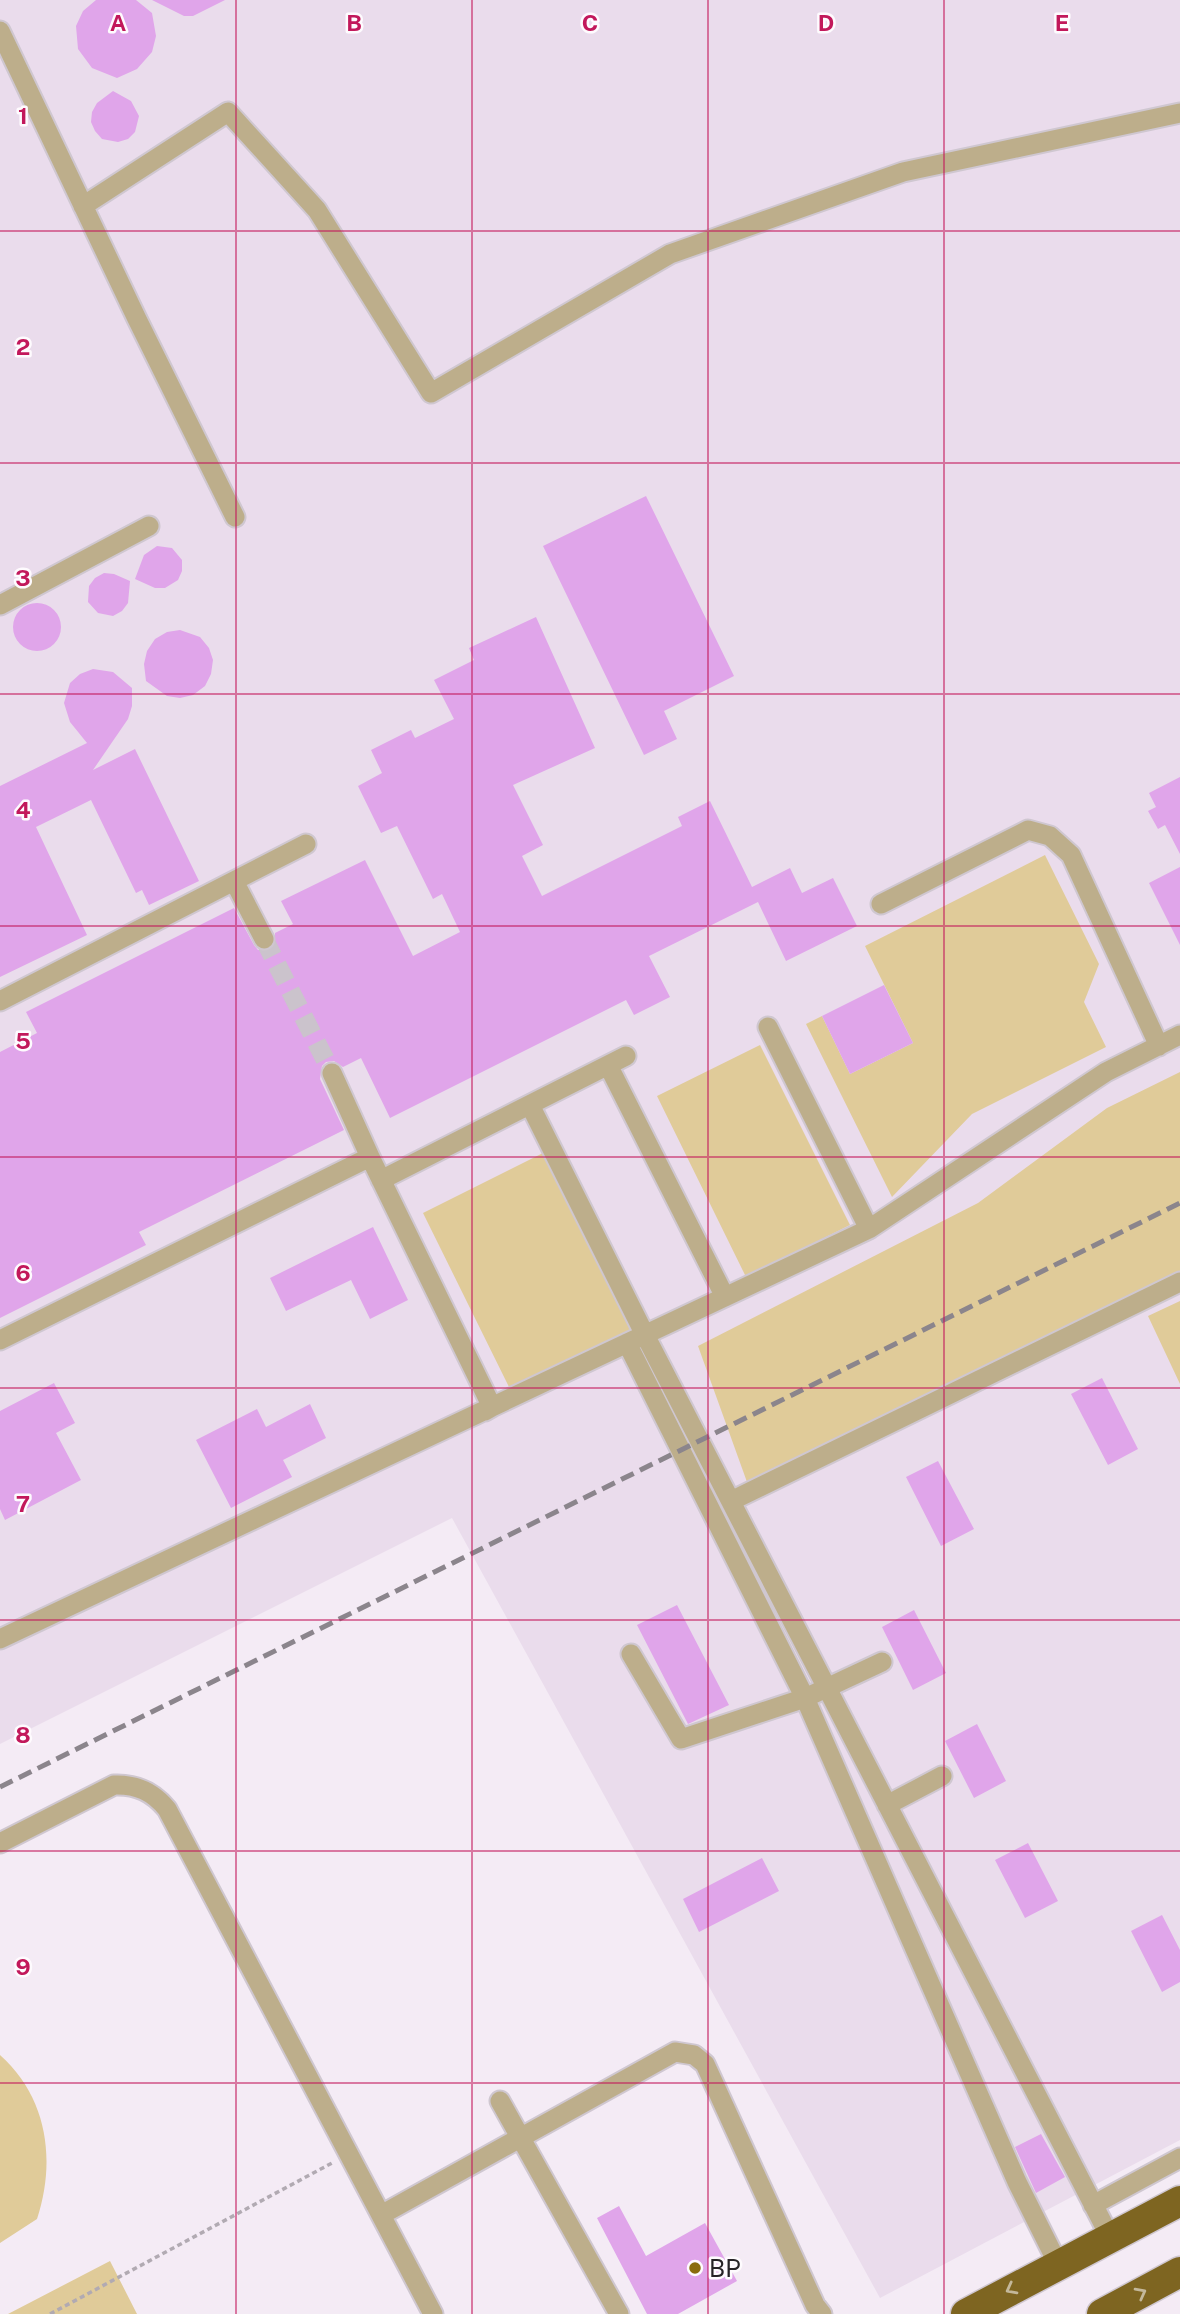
<svg xmlns="http://www.w3.org/2000/svg" width="1180" height="2314" font-family="'Public Sans',sans-serif">
<style>
.built{fill:#eadcec}
.green{fill:#e0cb99}
.building{fill:#e0a5ea}
.lines{fill:none;stroke-linecap:round;stroke-linejoin:round}
.minor-tunnel{stroke:#cbc3cc;stroke-width:19;stroke-dasharray:19 10;stroke-linecap:butt}
.minor-casing{stroke:#cfc7d0;stroke-width:23}
.highway-casing{stroke:#cfc7d0;stroke-width:33}
.path{stroke:#b1aab2;stroke-width:3.5;stroke-dasharray:5 3.5;stroke-linecap:butt}
.minor{stroke:#bdae8b;stroke-width:19}
.highway{stroke:#7e6521;stroke-width:30}
.rail{stroke:#8b858c;stroke-width:5;stroke-dasharray:14 7;stroke-linecap:butt}
.oneway{stroke:#c4b89b}
.grid{fill:none;stroke:#c2185b;stroke-width:2;stroke-opacity:0.55}
.poi-dot{fill:#8a6c0c;stroke:#fefbfe;stroke-width:2.5}
.labels{text-anchor:middle;dominant-baseline:central;stroke-width:5;stroke-linejoin:round;paint-order:stroke}
.poi-label{font-size:24px;fill:#262326;stroke:#fefbfe;text-anchor:start}
.grid-label{font-size:23px;text-anchor:middle;font-weight:bold;fill:#c2185b;stroke:#fefbfe;stroke-width:5;stroke-linejoin:round;paint-order:stroke}
</style>
<rect width="100%" height="100%" fill="#f4ebf5"/>
<path class="built" d="M0,0h1180v2140l-300,158 -428,-780 -452,226z"/>
<path class="green" d="M1045,855l54,109 -15,38 22,45 -134,67 -80,83 -86,-173 16,-8 28,58 63,-31 -48,-97z
M760,1045l90,180 -104,52 -89,-181z
M1180,1072v204l-433,206 -49,-136 280,-143 129,-95z
M547,1151l90,180 -125,62 -89,-180z
M1180,1301v83l-32,-68z
M0,2055c48,43 56,106 37,164l-37,24z
M110,2261l27,53h-129z"/>
<path class="building" d="M96,0h40l16,13 4,23 -4,16 -15,17 -20,9 -25,-10 -14,-19 -2,-23 7,-15z
M152,0h73l-32,16h-9z
M113,91l18,10 8,15 -4,16 -7,7 -10,3 -16,-3 -7,-8 -4,-9 1,-10 5,-9z
M646,496l88,180 -70,35 13,28 -33,16 -101,-209z
M157,546l15,2 10,12v11l-4,9 -13,8h-10l-20,-9 9,-24z
M104,573l10,1 16,7 -2,22 -6,8 -9,5 -15,-3 -10,-11 1,-16 6,-8z
M13 627a24 24 0 1 1 48 0a24 24 0 1 1-48 0Z
M536,617l59,131 -82,37 30,60 -21,11 20,40 140,-70 -4,-9 32,-16 42,86 38,-19 12,25 31,-15 24,48 -71,35 -28,-59 -109,54 21,41 -36,18 -8,-15 -236,118 -29,-60 -18,9 -9,-6 -8,1 -4,4 -2,13 24,51 -205,102 7,13 -146,73v-266l37,-19 -11,-21 208,-104 20,37 4,5h11l6,-5v-12l18,-9 -12,-23 84,-41 48,96 47,-24 -18,-38 -9,5 -36,-73 -16,7 -23,-47 24,-13 -11,-23 40,-20 4,8 39,-19 -20,-39 40,-20 -5,-12z
M180,630l20,7 9,11 4,12 -2,14 -6,12 -12,9 -13,3 -13,-2 -21,-15 -2,-17 3,-13 8,-12 12,-7z
M93,669l20,3 19,16v18l-4,13 -35,51 42,-21 64,132 -50,24 -7,-15 -6,3 -45,-93 -55,27 51,108 -87,42v-191l87,-43 -17,-21 -6,-19 6,-20 10,-9z
M1180,777v77l-15,-29 -7,4 -10,-18 8,-4 -7,-14z
M1180,867v78l-31,-62z
M884,985l29,58 -63,31 -28,-58z
M373,1227l35,73 -38,19 -19,-39 -65,31 -16,-33z
M1102,1378l36,71 -30,16 -37,-71z
M54,1383l21,40 -19,10 25,47 -76,40 -5,-11v-98z
M310,1404l16,34 -43,22 9,17 -61,31 -35,-68 61,-31 9,18z
M938,1461l36,68 -33,17 -35,-69z
M677,1605l52,100 -41,19 -51,-99z
M914,1610l32,63 -33,17 -31,-63z
M977,1724l29,57 -32,17 -29,-57z
M1028,1843l30,58 -33,17 -30,-58z
M762,1858l17,33 -80,41 -16,-33z
M1162,1915l18,35v32l-18,10 -31,-61z
M1041,2134l24,43 -29,16 -21,-46z
M619,2206l27,50 59,-33 32,58 -59,33h-31l-50,-96z"/>
<g class="lines">
<path class="minor-tunnel" d="M264,939l68,134"/>
<g class="minor-casing">
<path id="minor" d="M0,31l137,288 98,198
M83,206l145,-94 89,98 114,183 239,-139 233,-82 277,-59
M0,605l149,-79
M234,881l30,58
M881,904l147,-74 22,6 21,19 88,191
M0,1001l306,-157
M768,1027l101,202
M608,1065l117,232
M332,1073l38,84
M530,1105l115,230 465,902
M381,1180l245,-124
M0,1340l370,-183 122,250 -7,4
M627,1343l178,355 212,484 41,82
M731,1501l449,-219
M0,1639l869,-410 237,-157 74,-37
M631,1654l50,85 124,-41 77,-36
M887,1805l55,-29
M0,1843l114,-58c23,-1 39,7 53,24l266,505
M500,2101l119,213
M1093,2205l87,-47
M381,2215l294,-163 19,3 11,9 110,241 7,9"/>
</g>
<g class="highway-casing">
<path id="highway" d="M966,2314l214,-113
M1102,2314l78,-42"/>
</g>
<path class="path" d="M50,2314l282,-151"/>
<use href="#minor" class="minor"/>
<use href="#highway" class="highway"/>
<path class="rail" d="M0,1787l1180,-584"/>
</g>
<defs><path id="oneway-chevron" d="M-2-3.5L2.5 0L-2 3.5" fill="none" stroke-width="1.6" stroke-linecap="round" stroke-linejoin="round" transform="scale(1.75)"/></defs>
<g class="oneway">
<use href="#oneway-chevron" transform="translate(1011 2289) rotate(152)"/>
<use href="#oneway-chevron" transform="translate(1141 2293) rotate(-28)"/>
</g>
<path class="grid" d="M236,0v2314M472,0v2314M708,0v2314M944,0v2314M0,231h1180M0,463h1180M0,694h1180M0,926h1180M0,1157h1180M0,1388h1180M0,1620h1180M0,1851h1180M0,2083h1180"/>
<circle class="poi-dot" cx="695" cy="2268" r="7"/>
<g class="labels">
<g class="poi-label">
<text x="709" y="2268">BP</text>
</g>
</g>
<g class="grid-label">
<text x="118" y="31">A</text>
<text x="354" y="31">B</text>
<text x="590" y="31">C</text>
<text x="826" y="31">D</text>
<text x="1062" y="31">E</text>
<text x="23" y="124">1</text>
<text x="23" y="355">2</text>
<text x="23" y="586">3</text>
<text x="23" y="818">4</text>
<text x="23" y="1049">5</text>
<text x="23" y="1281">6</text>
<text x="23" y="1512">7</text>
<text x="23" y="1743">8</text>
<text x="23" y="1975">9</text>
</g>
</svg>
